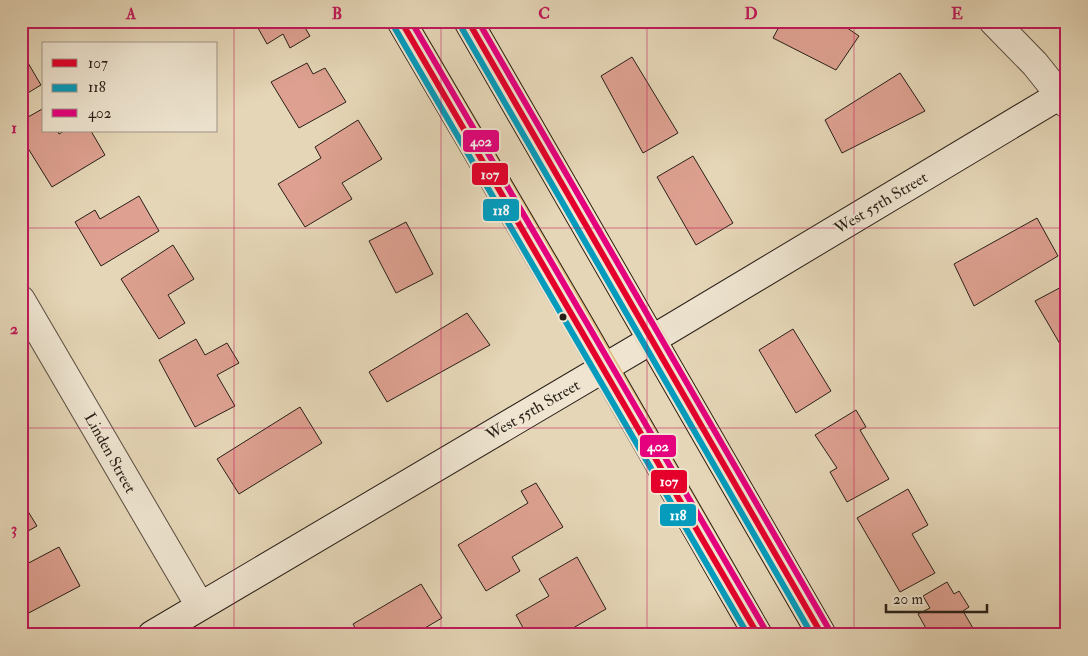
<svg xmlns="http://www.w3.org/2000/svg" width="1088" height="656" font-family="'IM FELL Double Pica',serif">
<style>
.building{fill:#dea191;stroke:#281f17}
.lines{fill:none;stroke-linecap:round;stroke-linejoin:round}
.street-casing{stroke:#574d3f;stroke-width:30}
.secondary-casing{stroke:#281f17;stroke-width:30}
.primary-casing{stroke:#281f17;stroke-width:30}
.street{stroke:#eee4d0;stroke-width:28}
.secondary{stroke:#eee4d0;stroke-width:28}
.primary{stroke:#e2bb7c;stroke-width:28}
.bus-1-casing{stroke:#eee4d0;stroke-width:10}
.bus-2-casing{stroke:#eee4d0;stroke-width:10}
.bus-3-casing{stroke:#eee4d0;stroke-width:10}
.bus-1{stroke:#e4002b;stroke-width:6}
.bus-2{stroke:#049bbc;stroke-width:6}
.bus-3{stroke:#e5007d;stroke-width:6}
.grid{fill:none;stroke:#c2185b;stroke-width:1;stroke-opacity:0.55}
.bus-dot{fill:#281f17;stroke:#eee4d0;stroke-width:2}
.labels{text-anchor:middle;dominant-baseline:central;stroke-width:4;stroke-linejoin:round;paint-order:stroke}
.street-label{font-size:16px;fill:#281f17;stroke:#eee4d0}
.line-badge{stroke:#eee4d0;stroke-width:2}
.badge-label{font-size:14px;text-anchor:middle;font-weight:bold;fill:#fff}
.neatline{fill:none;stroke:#c2185b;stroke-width:2}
.grid-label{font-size:16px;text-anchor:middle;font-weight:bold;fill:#c2185b}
</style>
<rect width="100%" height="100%" fill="#e5d6b7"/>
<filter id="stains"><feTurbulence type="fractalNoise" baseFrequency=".004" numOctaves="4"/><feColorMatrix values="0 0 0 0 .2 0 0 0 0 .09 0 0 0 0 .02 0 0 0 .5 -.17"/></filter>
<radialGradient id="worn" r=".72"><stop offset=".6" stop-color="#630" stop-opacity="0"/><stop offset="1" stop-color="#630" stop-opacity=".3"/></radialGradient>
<path class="building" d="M254,21h47l9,15 -20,12 -7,-14 -16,10z
M782,21h55l22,15 -23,34 -63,-32z
M21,51l20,34 -20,12z
M632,57l46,76 -35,20 -42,-77z
M307,63l6,11 12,-6 21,34 -47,26 -28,-46z
M900,73l25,38 -83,42 -17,-33z
M44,108v23h14l1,3 5,-3h27l14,24 -53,32 -31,-50v-16z
M358,120l24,39 -40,24 10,16 -47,28 -27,-43 43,-26 -6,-11z
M693,156l40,67 -37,22 -39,-68z
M139,196l20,35 -58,35 -26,-44 20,-12 5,9z
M1037,218l21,38 -84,50 -20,-42z
M406,222l27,52 -37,19 -27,-52z
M173,245l21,34 -26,16 17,28 -26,16 -38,-60z
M1067,284v72l-32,-55z
M467,313l23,32 -103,57 -18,-30z
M793,329l38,62 -35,22 -37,-63z
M196,339l9,16 22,-12 12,20 -22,12 18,31 -40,21 -36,-67z
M300,407l22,36 -83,51 -22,-35z
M856,410l10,17 -6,3 29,49 -42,23 -17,-30 7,-4 -22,-33z
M536,483l27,44 -51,30 8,14 -34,20 -28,-46 70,-42 -7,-12z
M908,489l20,36 -16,9 23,39 -35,19 -43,-74z
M21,500l16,26 -16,9z
M59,547l21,39 -59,31v-50z
M577,557l29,52 -45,26h-34l-11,-20 33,-19 -10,-17z
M947,582l7,12 5,-3 10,16 -6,4 14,24h-45l-2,-4 -2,1 -10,-18 12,-6 -7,-12z
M421,584l21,34 -29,17h-54l-6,-11z"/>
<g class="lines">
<g class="street-casing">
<path id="street" d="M993,21l42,43 32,40
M21,300l179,306"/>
</g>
<g class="secondary-casing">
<path id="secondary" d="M152,635l501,-296 414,-248"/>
</g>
<g class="primary-casing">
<path id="primary" d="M401,21l178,303 179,311
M468,21l354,614"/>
</g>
<use href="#street" class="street"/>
<use href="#secondary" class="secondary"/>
<use href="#primary" class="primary"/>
<g class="bus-1-casing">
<path id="bus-1" d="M401,21l357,614
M468,21l354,614"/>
</g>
<g class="bus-2-casing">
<path id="bus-2" d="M393,25l355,610
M460,25l352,610"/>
</g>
<g class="bus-3-casing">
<path id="bus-3" d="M411,21l355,610
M478,21l352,610"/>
</g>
<use href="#bus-1" class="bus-1"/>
<use href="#bus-2" class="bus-2"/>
<use href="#bus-3" class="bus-3"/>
</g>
<path class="grid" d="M234,21v614M441,21v614M647,21v614M854,21v614M21,228h1046M21,428h1046"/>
<circle class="bus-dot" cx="563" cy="317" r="4.5"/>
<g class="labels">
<g class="street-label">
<text transform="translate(881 203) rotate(-31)">West 55th Street</text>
<text transform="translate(533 410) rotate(-30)">West 55th Street</text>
<text transform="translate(110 453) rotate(61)">Linden Street</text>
</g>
</g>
<g class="line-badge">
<rect x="462" y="129" width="38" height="24" rx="5" fill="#e5007d"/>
<rect x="471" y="162" width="38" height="24" rx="5" fill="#e4002b"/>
<rect x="482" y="198" width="38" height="24" rx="5" fill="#049bbc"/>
<rect x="639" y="434" width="38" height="24" rx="5" fill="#e5007d"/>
<rect x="650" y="469" width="38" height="25" rx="5" fill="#e4002b"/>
<rect x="659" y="503" width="38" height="24" rx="5" fill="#049bbc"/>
</g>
<g class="badge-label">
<text x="481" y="146">402</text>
<text x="490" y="179">107</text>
<text x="501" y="215">118</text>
<text x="658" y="451">402</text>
<text x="669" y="486">107</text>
<text x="678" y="520">118</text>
</g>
<rect width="1088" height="656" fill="none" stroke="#e5d6b7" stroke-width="55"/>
<rect x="42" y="42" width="175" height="90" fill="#eee4d0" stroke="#9f9586"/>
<rect x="52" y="59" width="25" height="8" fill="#e4002b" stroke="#9f9586"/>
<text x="88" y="68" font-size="15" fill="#281f17">107</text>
<rect x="52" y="84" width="25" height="8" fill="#049bbc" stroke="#9f9586"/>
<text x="88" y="92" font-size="15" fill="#281f17">118</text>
<rect x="52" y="109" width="25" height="8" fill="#e5007d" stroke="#9f9586"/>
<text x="88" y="118" font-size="15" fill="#281f17">402</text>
<path d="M886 604v8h101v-8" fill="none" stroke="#281f17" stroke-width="2.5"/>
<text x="893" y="604" font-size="15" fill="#281f17" stroke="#eee4d0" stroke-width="4" paint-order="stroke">20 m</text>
<rect x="28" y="28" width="1032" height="600" class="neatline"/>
<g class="grid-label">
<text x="131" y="19">A</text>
<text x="337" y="19">B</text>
<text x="544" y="19">C</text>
<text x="751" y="19">D</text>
<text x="957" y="19">E</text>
<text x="14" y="133">1</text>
<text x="14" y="334">2</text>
<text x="14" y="534">3</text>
</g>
<rect width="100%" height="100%" filter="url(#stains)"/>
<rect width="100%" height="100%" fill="url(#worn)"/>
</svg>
